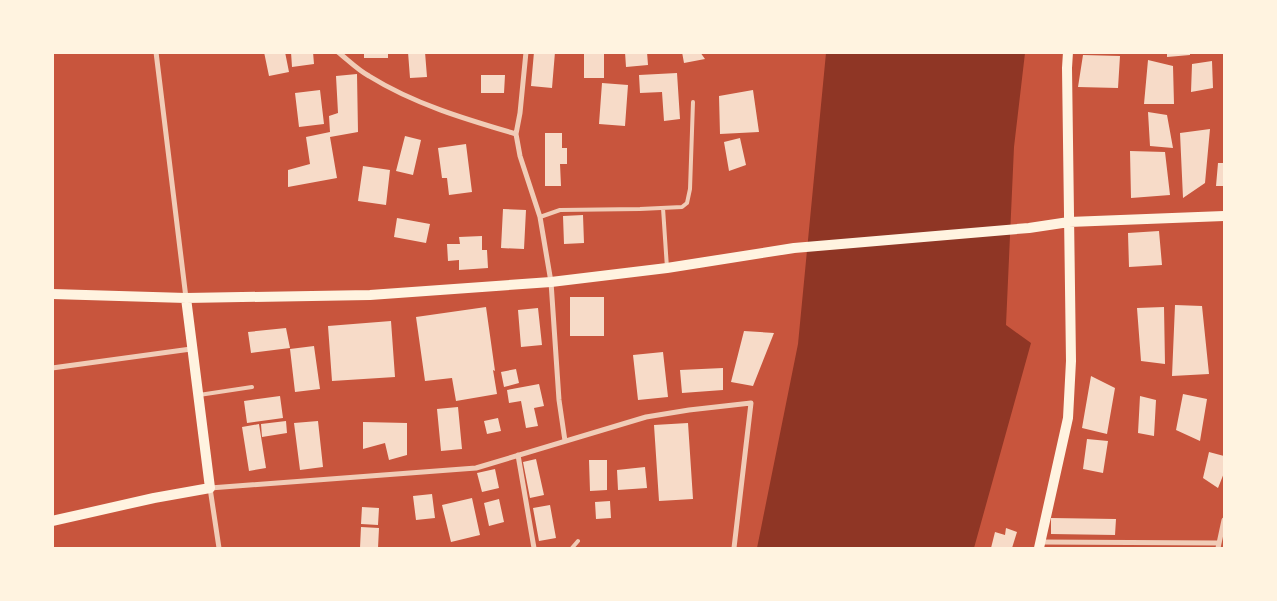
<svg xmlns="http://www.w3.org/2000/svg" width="1277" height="601" font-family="'Titillium Web',sans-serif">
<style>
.water{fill:#8f3625}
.building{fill:#f7dbc8}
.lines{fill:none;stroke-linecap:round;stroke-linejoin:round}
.service{stroke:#f1ccb7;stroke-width:4}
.minor{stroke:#f1ccb7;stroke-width:5}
.secondary{stroke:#fff3e0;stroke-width:10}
</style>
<rect width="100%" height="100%" fill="#c8553d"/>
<path class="water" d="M826,53h199l-11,94 -8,178 25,18 -57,205h-217l41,-204z"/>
<path class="building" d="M264,52h21l4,20 -20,4z
M291,52h22l1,12 -22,3z
M364,52h24v6h-24z
M408,52h17l2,25 -17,1z
M534,52h21l-3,36 -21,-2z
M584,52h20v26h-20z
M625,52h22l1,13 -22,2z
M682,52h18l5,7 -21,4z
M1167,52h23v3l-23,2z
M1083,55l37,1 -2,32 -40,-1z
M1148,60l25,6 1,38h-30z
M1212,61l1,27 -22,4 1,-28z
M677,73l3,46 -16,2 -2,-29 -22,1 -1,-18z
M357,74l1,58 -28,5 7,41 -49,9v-17l22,-6 -4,-27 24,-5 -1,-16 9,-3 -2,-37z
M481,75h24l-1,18h-23z
M602,83l26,2 -3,41 -26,-2z
M320,90l4,34 -25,3 -4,-34z
M753,90l6,42 -39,2 -1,-38z
M1148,112l19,3 6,33 -23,-2z
M1210,129l-5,54 -22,15 -3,-65z
M545,133h17v15h5v16h-7l1,22h-16z
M405,136l16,4 -8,35 -17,-4z
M740,138l6,27 -17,6 -5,-29z
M466,144l6,48 -23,3 -2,-17h-5l-4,-30z
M1130,151l35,1 5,43 -39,3z
M1218,163h6v23h-8z
M363,166l27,4 -4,35 -28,-4z
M503,209l23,1 -2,39 -23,-1z
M583,215l1,28 -20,1 -1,-28z
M397,218l33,6 -4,19 -32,-6z
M1159,231l3,34 -33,2 -1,-34z
M482,236v14h5l1,18 -29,2v-10l-11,1 -1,-17h13l-1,-7z
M570,297h34v39h-34z
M1175,305l27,1 7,68 -37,2z
M486,307l9,64 -2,-1 4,24 -41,7 -4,-23 -27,3 -9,-64z
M1164,307l1,57 -24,-3 -4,-53z
M538,308l4,37 -21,2 -3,-37z
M391,321l4,56 -63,4 -4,-55z
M286,328l4,20 -39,5 -3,-21z
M744,331l30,2 -21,53 -22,-4z
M314,346l6,43 -25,3 -5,-43z
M663,352l5,45 -30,3 -5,-45z
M723,368v22l-41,3 -2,-23z
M516,369l3,14 -15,4 -3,-15z
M1091,376l24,12 -8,46 -25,-6z
M539,384l5,22 -10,2 4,18 -12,2 -5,-27 -12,2 -2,-13z
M1183,394l24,5 -7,42 -24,-11z
M280,396l3,22 -36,5 -3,-22z
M1140,396l16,4 -2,36 -16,-3z
M458,407l4,42 -21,2 -4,-42z
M498,418l3,13 -14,3 -3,-13z
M286,421l1,12 -25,4 -1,-13z
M318,421l5,46 -23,3 -6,-47z
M363,422l44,1v32l-18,5 -4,-17 -22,6z
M688,423l5,76 -34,2 -5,-76z
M259,424l7,44 -17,3 -7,-44z
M1087,439l21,2 -5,32 -20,-4z
M1209,452l15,4v17l-6,15 -15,-10z
M536,459l8,36 -14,3 -7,-36z
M589,460h18v30l-17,1z
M645,467l2,21 -29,2 -1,-20z
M495,469l4,19 -17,4 -5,-19z
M432,494l3,24 -19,2 -3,-24z
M472,498l8,37 -29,7 -9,-37z
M499,499l5,23 -15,4 -5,-23z
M610,501l1,17 -15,1 -1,-17z
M550,505l6,33 -17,3 -6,-33z
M362,507l17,1 -1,17 -17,-1z
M1051,518l65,1 -1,16 -64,-1z
M361,527l18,1 -1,20h-18z
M1006,528l11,4 -5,16h-21l4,-16 10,3z"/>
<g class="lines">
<path class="service" d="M663,208l4,60
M540,217l20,-7 80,-1 42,-2 5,-4 3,-14 3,-87
M199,395l53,-8
M572,548l6,-7"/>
<path class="minor" d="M156,52l30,246
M338,52c10,8 20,18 31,24 45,28 96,43 147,58
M526,52l-6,61 -4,21 4,22 20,61 11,65 8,118 6,41
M52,368l139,-19
M518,455l16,93
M1040,542l179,1
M219,548l-9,-60 266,-20 170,-51 43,-7 62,-7 -17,145
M1218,548l6,-28"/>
<path class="secondary" d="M52,294l134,4 184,-3 181,-13 116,-14 127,-20 235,-20 40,-6 155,-6
M52,521l102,-23 56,-10 -24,-190
M1039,548l29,-130 3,-57 -4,-293 1,-16"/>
</g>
<rect width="1277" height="601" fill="none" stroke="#fff3e0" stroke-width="108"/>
</svg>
